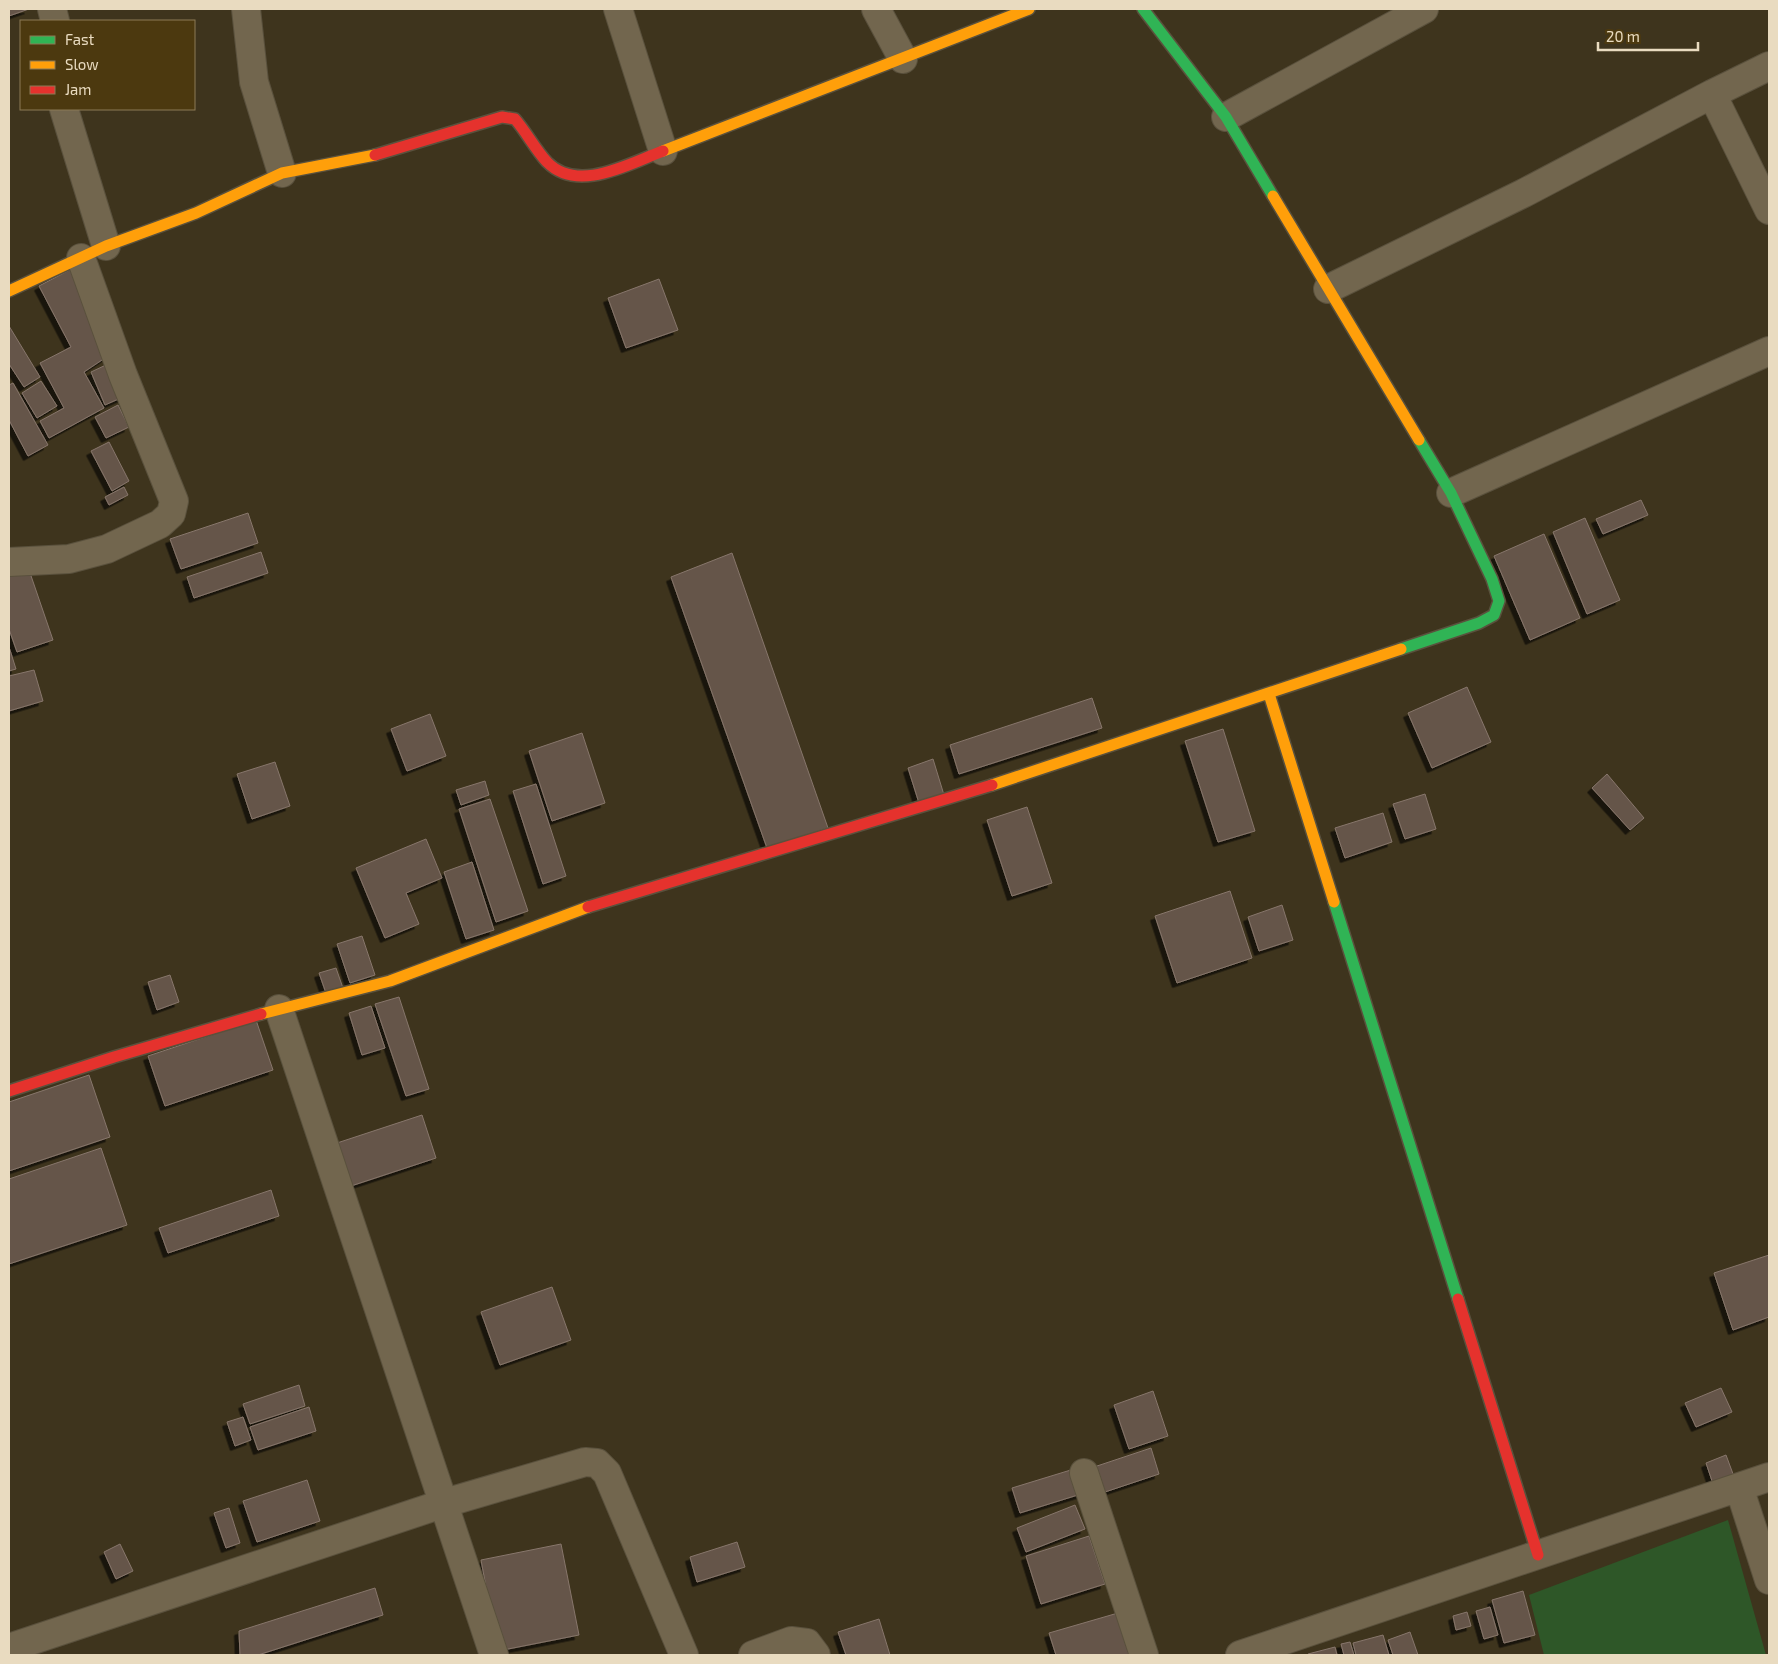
<svg xmlns="http://www.w3.org/2000/svg" width="1778" height="1664" font-family="'Exo 2',sans-serif">
<style>
.green{fill:#2e5728}
.building{fill:#65554a;stroke:#87766b;filter:url(#shadow)}
.lines{fill:none;stroke-linecap:round;stroke-linejoin:round}
.street-casing{stroke:#5a513d;stroke-width:30}
.fast-casing{stroke:#5a513d;stroke-width:14}
.slow-casing{stroke:#5a513d;stroke-width:14}
.jam-casing{stroke:#5a513d;stroke-width:14}
.street{stroke:#72664e;stroke-width:28}
.fast{stroke:#30b455;stroke-width:11}
.slow{stroke:#ff9f0a;stroke-width:11}
.jam{stroke:#e5322d;stroke-width:11}
</style>
<defs>
<filter id="shadow"><feDropShadow dx="-4.5" dy="4.5" stdDeviation="0" flood-color="#0009"/></filter>
</defs>
<rect width="100%" height="100%" fill="#3e341d"/>
<path class="green" d="M1728,1520l38,135h-222l-15,-60z"/>
<path class="building" d="M9,9h20l-20,7z
M79,265l29,91 -24,16 20,36 -55,30 -9,-17 24,-13 -24,-45 31,-16 -32,-61z
M659,279l19,51 -52,18 -18,-50z
M9,326l31,51 -16,10 -15,-23z
M108,364l15,33 -18,8 -14,-33z
M41,381l16,25 -20,12 -15,-25z
M13,383l35,62 -20,11 -19,-36v-35z
M118,405l11,22 -23,11 -11,-21z
M109,442l20,39 -17,10 -21,-40z
M124,487l4,8 -19,10 -4,-8z
M1641,500l7,15 -45,19 -7,-15z
M248,513l10,30 -77,26 -11,-30z
M1585,518l35,82 -33,14 -34,-82z
M1544,534l36,84 -50,22 -36,-84z
M261,552l7,21 -74,25 -7,-21z
M732,553l96,275 -61,20 -96,-271z
M28,567l25,73 -36,12 -8,-23v-55z
M9,647l7,22 -7,2z
M34,670l9,31 -34,10v-35z
M1467,687l24,55 -59,26 -24,-55z
M1092,698l10,30 -143,46 -9,-29z
M430,714l16,42 -39,15 -16,-42z
M1223,729l32,102 -37,11 -33,-101z
M582,733l23,70 -53,18 -23,-70z
M933,759l11,36 -25,8 -11,-35z
M275,762l15,44 -38,13 -15,-45z
M1607,774l37,44 -14,12 -38,-42z
M485,781l4,14 -28,10 -5,-15z
M536,784l30,92 -23,8 -30,-93z
M1425,794l11,35 -31,10 -12,-35z
M490,799l38,112 -32,11 -37,-113z
M1027,807l25,76 -40,13 -25,-76z
M1383,813l9,29 -47,16 -10,-30z
M426,839l16,39 -36,15 13,31 -34,14 -29,-70z
M472,862l22,68 -28,9 -22,-67z
M1230,891l22,67 -75,25 -22,-67z
M1282,905l11,35 -34,11 -11,-34z
M362,936l13,39 -25,8 -13,-39z
M336,968l8,23 -17,5 -8,-23z
M170,975l9,27 -22,8 -9,-28z
M399,997l30,92 -23,7 -31,-92z
M371,1006l14,42 -23,7 -13,-42z
M256,1020l17,50 -108,36 -17,-50z
M89,1075l21,62 -101,34v-69z
M422,1115l14,43 -88,29 -14,-43z
M101,1148l26,77 -118,39v-85z
M271,1190l8,26 -111,37 -9,-25z
M1769,1255v62l-36,13 -19,-57z
M552,1287l19,53 -71,25 -19,-53z
M299,1385l6,21 -55,18 -7,-20z
M1721,1388l11,24 -36,15 -11,-24z
M1153,1391l15,45 -39,13 -15,-44z
M309,1407l7,24 -58,19 -8,-23z
M243,1417l8,23 -16,6 -8,-24z
M1151,1448l8,26 -66,22 -8,-26z
M1726,1455l10,27 -21,8 -9,-27z
M1074,1469l7,25 -61,19 -8,-25z
M307,1480l13,41 -63,21 -14,-41z
M1075,1505l10,24 -59,23 -9,-24z
M229,1508l11,35 -14,5 -12,-35z
M1089,1536l16,48 -64,20 -15,-48z
M737,1542l8,25 -48,15 -7,-25z
M120,1544l13,27 -17,8 -12,-27z
M561,1544l18,91 -81,16 -17,-91z
M375,1588l8,27 -125,40h-18l-1,-24z
M1523,1591l12,44 -31,8 -12,-43z
M1490,1607l8,28 -14,4 -8,-28z
M1467,1612l4,14 -15,4 -3,-14z
M1118,1613l11,42h-73l-7,-22z
M879,1619l11,36h-44l-8,-23z
M1410,1632l8,23h-25l-5,-15z
M1383,1635l6,20h-33l-3,-12z
M1350,1642l4,13h-10l-3,-11z
M1335,1647l2,8h-28l-1,-1z"/>
<g class="lines">
<g class="street-casing">
<path id="street" d="M52,9l3,12
M246,9l8,73 28,91
M618,9l45,142
M876,9l27,50
M1712,94l57,116
M64,109l42,137
M1226,117l198,-108
M1328,289l196,-96 188,-99 57,-28
M1451,493l318,-142
M9,562l60,-3 38,-10 53,-25 11,-10 3,-13 -51,-126 -42,-117
M279,1009l215,646
M1084,1473l60,182
M1739,1487l30,93
M9,1648l436,-145 140,-41 12,1 10,10 77,182
M753,1655l38,-14 16,2 9,12
M1240,1655l529,-178"/>
</g>
<g class="fast-casing">
<path id="fast" d="M1143,9l83,108 47,79
M1401,649l78,-26 15,-8 5,-14 -7,-22 -41,-86 -32,-53
M1334,902l124,397"/>
</g>
<g class="slow-casing">
<path id="slow" d="M663,151l366,-142
M1273,196l146,244
M9,291l97,-45 90,-33 86,-40 93,-18
M1269,694l65,208
M992,785l409,-136
M261,1014l129,-33 198,-74"/>
</g>
<g class="jam-casing">
<path id="jam" d="M375,155l127,-38 13,2c12,14 20,30 32,43 31,32 83,1 116,-11
M588,907l404,-122
M9,1091l105,-34 147,-43
M1458,1299l80,256"/>
</g>
<use href="#street" class="street"/>
<use href="#fast" class="fast"/>
<use href="#slow" class="slow"/>
<use href="#jam" class="jam"/>
</g>
<rect width="1778" height="1664" fill="none" stroke="#e9dbc0" stroke-width="20"/>
<rect x="20" y="20" width="175" height="90" fill="#4c390f" stroke="#8b7a56"/>
<rect x="30" y="36" width="25" height="8" fill="#30b455" stroke="#8b7a56"/>
<text x="65" y="45" font-size="15" fill="#e9dbc0">Fast</text>
<rect x="30" y="61" width="25" height="8" fill="#ff9f0a" stroke="#8b7a56"/>
<text x="65" y="70" font-size="15" fill="#e9dbc0">Slow</text>
<rect x="30" y="86" width="25" height="8" fill="#e5322d" stroke="#8b7a56"/>
<text x="65" y="95" font-size="15" fill="#e9dbc0">Jam</text>
<path d="M1598 42v8h100v-8" fill="none" stroke="#e9dbc0" stroke-width="2.5"/>
<text x="1606" y="42" font-size="15" fill="#e9dbc0" stroke="#4c390f" stroke-width="4" paint-order="stroke">20 m</text>
</svg>
